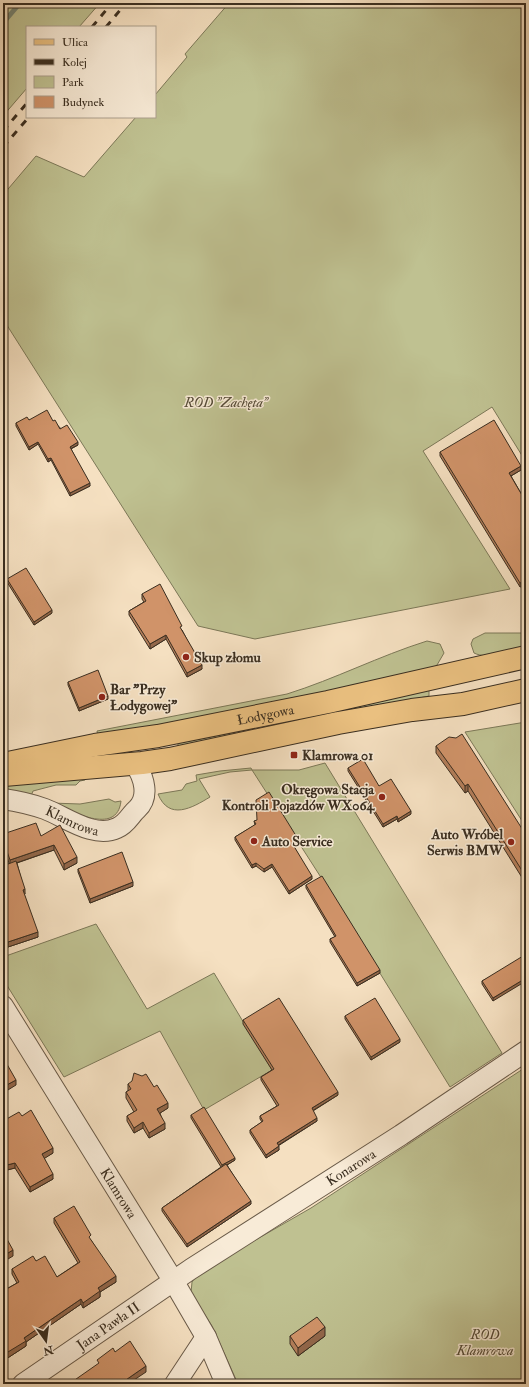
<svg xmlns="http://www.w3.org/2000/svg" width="529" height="1387" font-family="'IM FELL Double Pica',serif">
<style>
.green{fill:#bfc191;stroke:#7c7858}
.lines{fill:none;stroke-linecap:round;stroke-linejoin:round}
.stream{stroke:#758474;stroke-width:5}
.minor-casing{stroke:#695a48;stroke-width:22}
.major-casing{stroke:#3a2e20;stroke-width:24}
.minor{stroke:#f8ebd7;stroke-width:20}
.major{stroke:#eac080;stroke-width:22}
.rail{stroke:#3a2e20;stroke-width:3;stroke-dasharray:7 7;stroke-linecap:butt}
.wall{fill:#b37e5a;stroke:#3a2e20}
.shaded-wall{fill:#92674a;stroke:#3a2e20}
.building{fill:#d09369;stroke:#3a2e20}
.poi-dot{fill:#8f2418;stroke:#f8ebd7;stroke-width:1.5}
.labels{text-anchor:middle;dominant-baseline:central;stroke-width:3;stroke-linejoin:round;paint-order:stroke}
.park-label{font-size:14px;font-style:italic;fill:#554b37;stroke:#f8ebd7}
.poi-label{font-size:14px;font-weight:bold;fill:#3a2e20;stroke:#f8ebd7;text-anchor:start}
.street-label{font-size:14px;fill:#3a2e20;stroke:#f8ebd7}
</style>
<rect width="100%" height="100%" fill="#f5e0c1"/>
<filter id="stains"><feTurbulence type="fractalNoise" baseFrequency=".005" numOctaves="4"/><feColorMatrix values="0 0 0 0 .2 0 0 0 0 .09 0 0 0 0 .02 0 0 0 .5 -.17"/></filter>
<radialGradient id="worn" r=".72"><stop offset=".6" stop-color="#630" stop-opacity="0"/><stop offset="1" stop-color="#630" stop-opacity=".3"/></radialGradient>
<path class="green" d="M3,3h97l-21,24h-52v61l-24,28z
M229,3h297v459l-34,-55 -69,44 87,138 -255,50 -57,-13 -195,-307v-124l33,-39 48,21 52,-60h19v-22l32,-38 -2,-3z
M485,633h41v15c-15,3 -38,12 -52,5l-3,-9 2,-5z
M427,641l13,3 4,9 -7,12 -10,8 -329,64 -1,-6 190,-37c48,-15 92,-38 140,-53z
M429,687v9l-179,36 -70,18 -3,-8z
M526,722v105l-61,-95z
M325,763l177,290 -52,34 -128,-208 -70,-109 -22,2 -31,7 11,18c-18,11 -41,24 -52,-3l24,-4 4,-6 11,-3 -1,-6 24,-4 31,-3 1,2h47z
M84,776l1,4 -5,1 -4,4h-20l-23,6 -2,5 -28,-5v-8z
M109,799l6,3 6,-1c-4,36 -51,9 -70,2l29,1z
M96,924l51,85 67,-36 58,97 -68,40 -44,-79 -96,46 -61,-98v-22z
M526,1067v317h-288l-26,-58 -21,-33 1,-11 6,-9 113,-65z"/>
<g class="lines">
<path class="stream" d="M3,23l17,-20"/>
<g class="minor-casing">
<g id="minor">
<path id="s1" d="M3,799c14,2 28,5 42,10 21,8 49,30 72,19 10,-4 13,-13 20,-19 13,-12 7,-32 -2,-45"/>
<path id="s2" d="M3,1006l171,276 32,55 20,47"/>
<path id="s3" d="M23,1384l168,-115 210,-134 125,-84"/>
<path d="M175,1384l31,-47"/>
</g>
</g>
<g class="major-casing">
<g id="major">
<path id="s4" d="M3,764l92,-19 63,-9 170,-34 198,-45"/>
<path d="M4,775l138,-12 28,-4 168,-36 74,-13 51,-6 63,-14"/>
</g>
</g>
<use href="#minor" class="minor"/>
<use href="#major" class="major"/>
<path class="rail" d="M92,27l20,-24
M106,27l20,-24
M3,131l24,-28
M3,147l26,-30"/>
</g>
<path class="wall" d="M29,420l24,1 25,24 -7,4 19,37 -20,10 -19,-36 -3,2 -10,-18 -9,6 -13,-24v-3z
M440,452l81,18 -10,6 15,26v82l-6,3 -80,-131z
M7,579l45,34 -18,12 -27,-43z
M142,594l40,36 20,39 -15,8 -21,-38 -16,10 -21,-34v-4l15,-9 -2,-3z
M68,682l40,17 -29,12 -11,-26z
M436,746l90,89v49l-58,-93 -3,2 -29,-40z
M348,768l31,18 32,28 -13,8 -1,-3 -14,8 -35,-56z
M254,821l44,21 -5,3 19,34 -23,15 -17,-27 -8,5 -8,-6 -4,2 -17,-28v-3l20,-12z
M3,834l38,2 36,27 -13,7 -10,-20 -37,13 8,31h-1l14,43 -30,10 -5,-15v-66l6,-3 -6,-18z
M78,869l55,17 -43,17 -12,-31z
M306,885l74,88 -23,13 -27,-44v-3l5,-2 -29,-49z
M526,960l-33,41 -11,-17v-3z
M345,1016l55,26 -29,18 -26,-41z
M243,1020l95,75 -25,16 4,10 -39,25 1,4 -13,8 -16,-25v-3l12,-8 -2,-3v-3l17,-10 -16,-26v-3l11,-7 -29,-46z
M128,1084l40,24 -8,5 5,16 -16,9 -6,-10 -9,5 -7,-12v-5l7,-4 -8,-14v-6l2,-1z
M191,1115l44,45 -8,5 24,39 -64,43 -25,-36v-3l59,-41 -30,-49z
M22,1116l31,37 -9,5 9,21 -23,13 -15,-24 -12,3v-50z
M54,1218l37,22 25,42 -16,10v5l-17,11 -2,-4 -55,38v4l-23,15v-70l14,-8 -5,-9v-5l24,-8 21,16 21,-14 -24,-40z
M290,1336h35l-27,20 -8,-12z"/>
<path class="shaded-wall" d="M38,442v2l-9,6v-3z
M78,442v3l-8,4v-2z
M51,458v2l-3,2v-3z
M521,466v4l-12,7v-4z
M90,483v3l-20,10v-3z
M526,580v4l-6,3v-4z
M52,610v3l-18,12v-3z
M166,635v4l-16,10v-5z
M202,665v4l-15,8v-4z
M108,696v3l-29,12v-3z
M468,784v7l-3,2v-7z
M411,811v3l-13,8v-3z
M397,816v3l-14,8v-3z
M298,839v3l-6,4v-3z
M54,845v5l-44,15v-5z
M77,857v6l-13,7v-6z
M256,863v3l-4,2v-3z
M272,864v3l-8,5v-3z
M312,876v3l-23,15v-3z
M133,882v4l-43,17v-4z
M25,889v5h-2v-4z
M38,932v5l-30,10v-5z
M380,970v3l-23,13v-3z
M526,978v3l-33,20v-3z
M400,1039v3l-29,18v-3z
M16,1080v5l-13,8v-6z
M338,1092v3l-26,16v-3z
M168,1103v5l-11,7v-6z
M317,1118v3l-40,25v-3z
M143,1122v6l-9,5v-5z
M165,1123v6l-16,9v-5z
M279,1146v4l-13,8v-3z
M53,1148v5l-11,7v-6z
M235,1158v2l-13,8v-3z
M15,1163v5l-12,3v-5z
M53,1174v5l-23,13v-5z
M251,1201v3l-64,43v-3z
M13,1250v6l-10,6v-6z
M116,1276v6l-16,10v5l-17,11v-5l15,-15z
M81,1299v5l-55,38v4l-23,15v-6l21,-17z
M325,1327v9l-27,20v-8z
M146,1366v6l-18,12h-8z"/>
<path class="building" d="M47,410l6,11 2,-1 5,9 7,-4 11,17 -8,5 20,36 -20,10 -19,-35 -3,1 -10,-17 -9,5 -13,-24 11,-6 2,3z
M494,420l27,46 -12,7 17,29v78l-6,3 -80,-131z
M26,568l26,42 -18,12 -27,-43z
M160,584l22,42 -2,1 22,38 -15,8 -21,-38 -16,9 -21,-33 17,-10 -4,-7z
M98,670l10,26 -29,12 -11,-26z
M462,734l64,101v42l-58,-93 -3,2 -29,-40 13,-9 7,1z
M363,759l16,27 12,-7 20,32 -13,8 -1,-3 -14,8 -35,-56z
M269,792l29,47 -6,4 20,33 -23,15 -17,-27 -8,5 -8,-6 -4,2 -17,-28 21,-13 -2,-3 3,-1 -1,-20z
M36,823l5,13 19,-11 17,32 -13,7 -10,-19 -44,15 -7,-20v-6z
M122,852l11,30 -43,17 -12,-30z
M16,861l9,28 -2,1 15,42 -30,10 -5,-15v-61z
M322,876l58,94 -23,13 -27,-44 6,-3 -30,-51z
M523,956l3,4v18l-33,20 -11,-17z
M279,998l59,94 -26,16 5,10 -40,25 2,3 -13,9 -16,-25 13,-9 -3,-5 19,-11 -18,-28 13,-8 -31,-49z
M375,998l25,41 -29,18 -26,-41z
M4,1059l12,21 -13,7v-27z
M134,1073l8,3 4,-2 8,13 3,-2 11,18 -11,6 8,14 -16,10 -6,-11 -9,6 -7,-12 10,-6 -11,-18 5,-3 -3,-5 4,-3z
M204,1107l31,51 -13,7 -31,-50z
M31,1110l22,38 -11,6 11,20 -23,13 -15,-24 -12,3v-24l2,-2 -2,-3v-16l16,-9 3,4z
M226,1164l25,37 -64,43 -25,-36z
M74,1206l17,29 -2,2 27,39 -18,12 2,3 -17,12 -2,-4 -57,39 2,3 -23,14v-27h1l-1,-1v-36l16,-9 -7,-13 21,-13 3,5 9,-5 12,21 23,-15 -26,-44z
M3,1232l10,18 -10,6z
M317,1317l8,10 -27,21 -8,-12z
M130,1341l16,25 -26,18h-51l30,-21 -2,-3 16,-12 2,4z"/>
<g class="poi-dot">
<circle cx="186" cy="657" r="4"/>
<circle cx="102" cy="697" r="4"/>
<rect x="290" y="751" width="8" height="8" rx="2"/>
<circle cx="382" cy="797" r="4"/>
<circle cx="254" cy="841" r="4"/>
<circle cx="511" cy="842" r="4"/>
</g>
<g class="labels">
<g class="park-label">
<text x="226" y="402">ROD "Zachęta"</text>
<text x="485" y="1334">ROD<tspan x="485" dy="16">Klamrowa</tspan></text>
</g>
<g class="poi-label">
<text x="194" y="657">Skup złomu</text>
<text x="110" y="689">Bar "Przy<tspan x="110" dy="16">Łodygowej"</tspan></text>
<text x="302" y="755">Klamrowa 01</text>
<text x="374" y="789" text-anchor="end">Okręgowa Stacja<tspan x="374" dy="16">Kontroli Pojazdów WX064</tspan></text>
<text x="503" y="834" text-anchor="end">Auto Wróbel<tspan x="503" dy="16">Serwis BMW</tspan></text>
<text x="262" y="841">Auto Service</text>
</g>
<g class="street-label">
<text stroke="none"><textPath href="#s4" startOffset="267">Łodygowa</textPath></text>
<text stroke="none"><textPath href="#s1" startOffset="73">Klamrowa</textPath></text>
<text stroke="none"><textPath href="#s3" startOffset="393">Konarowa</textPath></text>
<text stroke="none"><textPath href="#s2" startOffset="220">Klamrowa</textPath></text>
<text stroke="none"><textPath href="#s3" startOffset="103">Jana Pawła II</textPath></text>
</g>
</g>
<rect width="529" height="1387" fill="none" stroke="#f5e0c1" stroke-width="16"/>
<rect x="4" y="4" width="521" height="1379" fill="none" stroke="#3a2e20" stroke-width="2"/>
<rect x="8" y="8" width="513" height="1371" fill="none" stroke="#3a2e20"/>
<rect x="26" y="26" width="130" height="92" fill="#f8ebd7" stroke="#ac9f8e"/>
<rect x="34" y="39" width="20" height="6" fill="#eac080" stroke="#ac9f8e"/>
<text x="62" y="46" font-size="12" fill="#3a2e20">Ulica</text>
<rect x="34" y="59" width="20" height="6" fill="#3a2e20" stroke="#ac9f8e"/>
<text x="62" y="66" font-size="12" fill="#3a2e20">Kolej</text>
<rect x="34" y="76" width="20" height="12" fill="#bfc191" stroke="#ac9f8e"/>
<text x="62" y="86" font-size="12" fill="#3a2e20">Park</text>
<rect x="34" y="96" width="20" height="12" fill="#d09369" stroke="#ac9f8e"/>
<text x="62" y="106" font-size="12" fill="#3a2e20">Budynek</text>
<g transform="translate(46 1341) rotate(166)" stroke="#f8ebd7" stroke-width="3" paint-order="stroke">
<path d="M0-3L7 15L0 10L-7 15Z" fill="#3a2e20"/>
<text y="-6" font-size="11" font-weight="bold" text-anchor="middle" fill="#3a2e20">N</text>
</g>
<rect width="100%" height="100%" filter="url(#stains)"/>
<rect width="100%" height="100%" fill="url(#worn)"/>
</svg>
